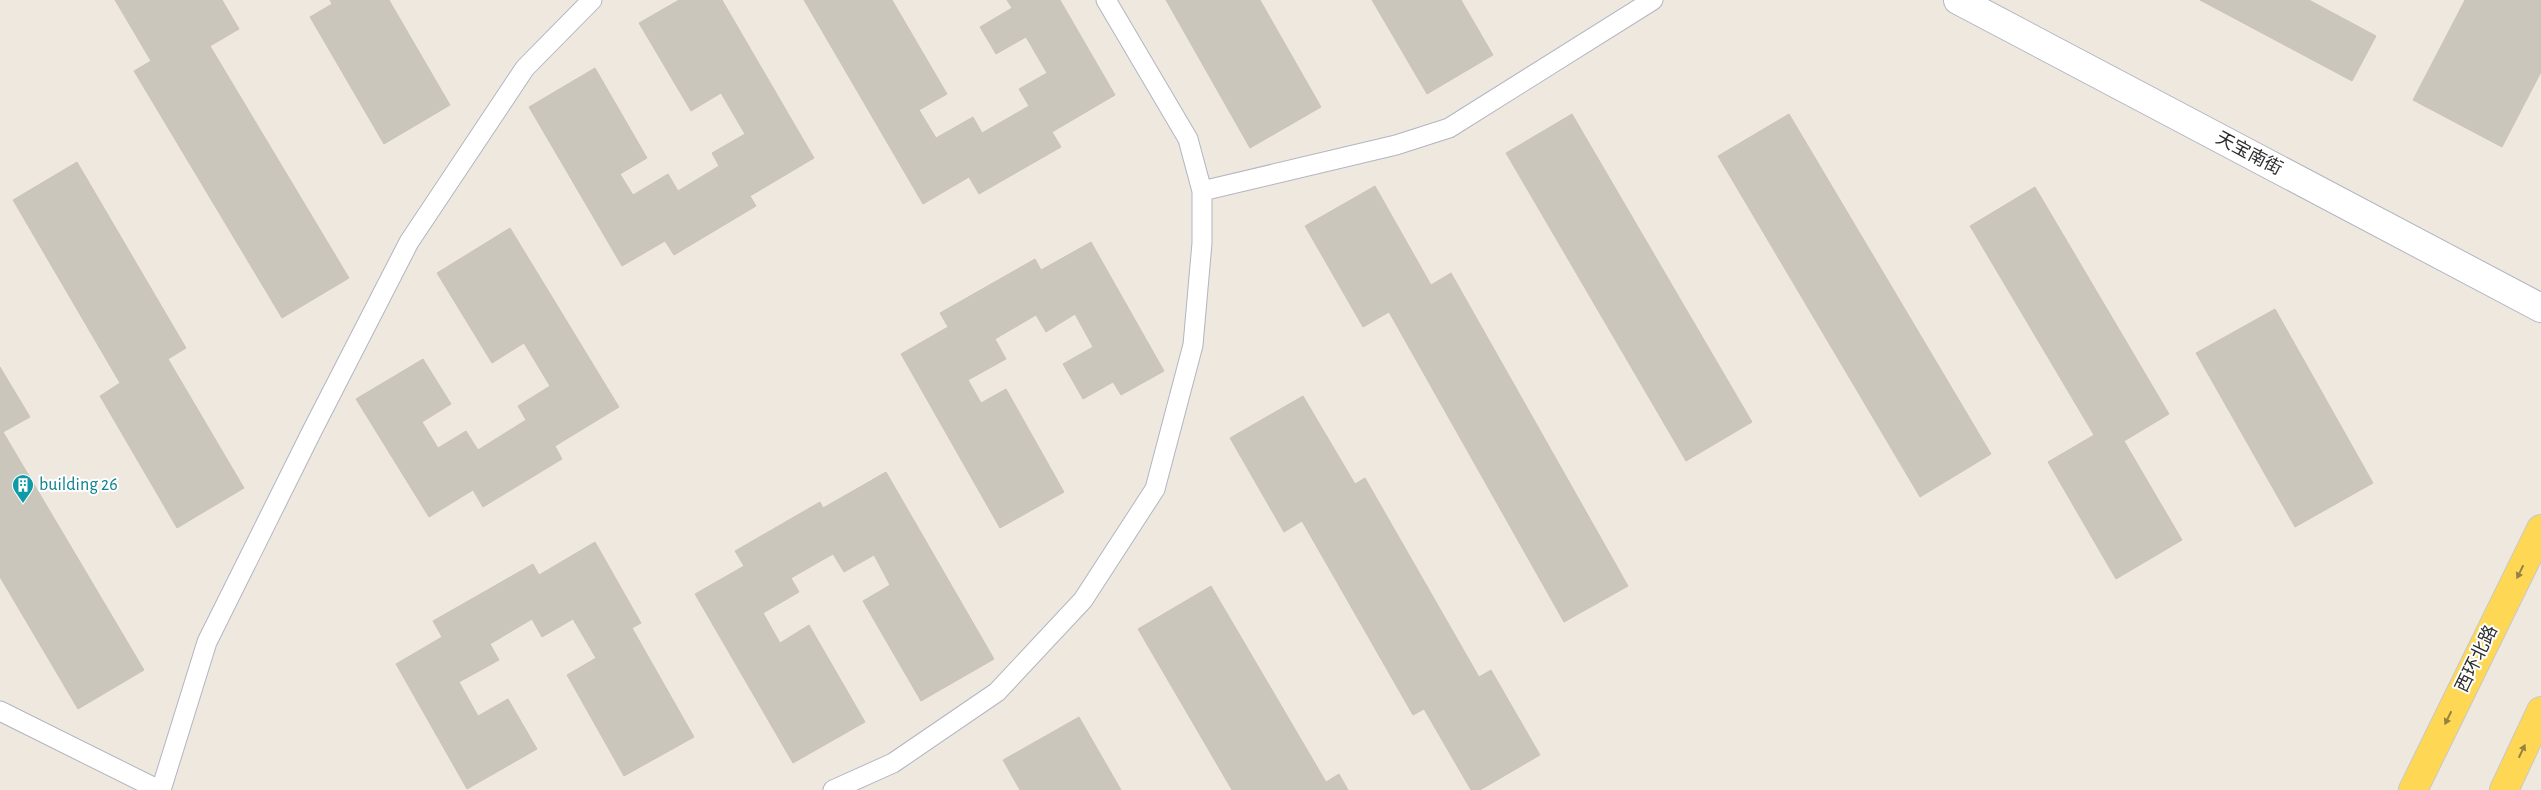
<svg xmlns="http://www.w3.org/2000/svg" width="2541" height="790" font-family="'Alegreya Sans','Noto Sans SC',sans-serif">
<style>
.building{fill:#cbc6bc;stroke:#cbc4b7}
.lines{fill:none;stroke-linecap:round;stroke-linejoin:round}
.service-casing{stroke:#b2b5c1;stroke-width:21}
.tertiary-casing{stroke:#b2b5c1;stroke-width:30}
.primary-casing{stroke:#c8c8c8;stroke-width:30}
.service{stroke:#fff;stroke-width:19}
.tertiary{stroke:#fff;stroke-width:28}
.primary{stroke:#fed855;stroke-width:28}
.oneway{fill:#968241}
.labels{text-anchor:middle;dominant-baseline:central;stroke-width:4;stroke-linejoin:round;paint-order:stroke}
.street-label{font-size:18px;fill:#2d2d2d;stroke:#fff}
.culture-label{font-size:18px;fill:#0d838f;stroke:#fff;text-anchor:start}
</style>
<rect width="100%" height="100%" fill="#efe8de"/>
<path class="building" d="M115,0h107l17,29 -29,17 139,232 -67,40 -148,-247 17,-10z
M330,0h59l61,105 -66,39 -74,-127 22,-13z
M679,0h43l92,158 -64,38 6,10 -82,49 -9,-14 -43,25 -93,-159 66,-39 52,90 -27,16 13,21 35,-21 10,17 41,-25 -7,-13 33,-19 -24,-41 -30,18 -52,-88z
M804,0h88l55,94 -28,16 17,28 37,-21 9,16 47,-27 -10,-17 28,-16 -21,-36 -30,17 -16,-27 32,-19 -5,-8h53l55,95 -63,37 9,15 -82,47 -10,-17 -46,27z
M1166,0h94l61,107 -71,41z
M1372,0h89l32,55 -66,39z
M2200,0h109l67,36 -24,45z
M2465,0h76v72l-39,75 -89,-47z
M1572,114l180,308 -66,39 -180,-308z
M1789,114l202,340 -71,43 -202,-341z
M77,162l109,186 -18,11 76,129 -67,40 -77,-132 20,-13 -107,-183z
M1375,186l56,99 20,-12 177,313 -64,36 -175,-310 -26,15 -58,-101z
M2035,187l134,227 -45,27 58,99 -66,39 -68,-117 46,-27 -124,-209z
M510,228l109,179 -64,39 7,13 -79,48 -10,-17 -44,27 -73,-118 67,-40 28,45 -29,18 16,26 28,-17 12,19 48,-30 -8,-14 32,-20 -26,-43 -32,20 -55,-90z
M1091,242l73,129 -43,24 -8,-13 -30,17 -20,-35 30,-17 -18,-33 -29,18 -10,-17 -41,24 11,20 -38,21 13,23 25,-14 58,103 -64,36 -99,-174 47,-27 -8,-14 95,-54 6,11z
M2275,309l98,174 -78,44 -99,-174z
M0,367l30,50 -27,15 141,238 -66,39 -78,-132z
M1303,396l52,88 10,-6 114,199 12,-7 49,85 -60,35h-9l-47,-81 -11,6 -111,-194 -18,11 -54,-94z
M886,472l108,187 -73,42 -58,-100 27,-16 -16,-30 -30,17 -11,-18 -42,24 8,14 -36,21 17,30 29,-18 56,97 -72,41 -98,-169 49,-28 -9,-15 85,-49 3,6z
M595,542l46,81 -9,5 62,109 -70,39 -57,-101 29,-17 -23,-39 -31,18 -10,-18 -42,25 9,16 -40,22 19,34 30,-17 29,50 -70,40 -71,-125 46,-27 -9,-16 100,-57 6,11z
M1211,586l115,196 13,-8 9,16h-116l-94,-161z
M1079,717l42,73h-101l-17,-30z"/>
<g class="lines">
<g class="service-casing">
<path id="service" d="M1202,191l194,-46 53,-17 204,-128
M0,711l159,79
M161,790l46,-148 105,-211 97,-189 116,-174 67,-68
M833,790l60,-27 104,-71 86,-92 72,-111 38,-144 9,-102v-52l-14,-52 -82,-139"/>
</g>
<g class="tertiary-casing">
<path id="tertiary" d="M1958,0l583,308"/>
</g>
<g class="primary-casing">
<path id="primary" d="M2413,790l128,-261
M2504,790l37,-79"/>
</g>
<use href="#service" class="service"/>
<use href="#tertiary" class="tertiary"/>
<use href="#primary" class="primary"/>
</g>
<defs><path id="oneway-solid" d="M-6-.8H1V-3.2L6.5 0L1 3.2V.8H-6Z" transform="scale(1.25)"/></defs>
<g class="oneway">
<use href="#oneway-solid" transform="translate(2520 572) rotate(116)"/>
<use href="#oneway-solid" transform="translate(2448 718) rotate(116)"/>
<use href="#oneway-solid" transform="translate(2522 751) rotate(-65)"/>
</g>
<defs>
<g id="building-pin" transform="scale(1.125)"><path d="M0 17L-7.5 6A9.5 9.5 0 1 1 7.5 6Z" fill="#0f9aa8" stroke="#fff"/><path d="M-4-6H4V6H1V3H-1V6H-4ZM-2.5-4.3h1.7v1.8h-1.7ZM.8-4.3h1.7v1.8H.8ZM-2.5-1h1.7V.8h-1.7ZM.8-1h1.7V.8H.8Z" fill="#fff"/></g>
</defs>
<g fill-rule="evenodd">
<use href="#building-pin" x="23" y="485"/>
</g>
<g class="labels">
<g class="street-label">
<text transform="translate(2249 154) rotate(28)">天宝南街</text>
<text transform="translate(2477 659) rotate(-64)">西环北路</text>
</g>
<g class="culture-label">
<text x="39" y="485">building 26</text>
</g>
</g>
</svg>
